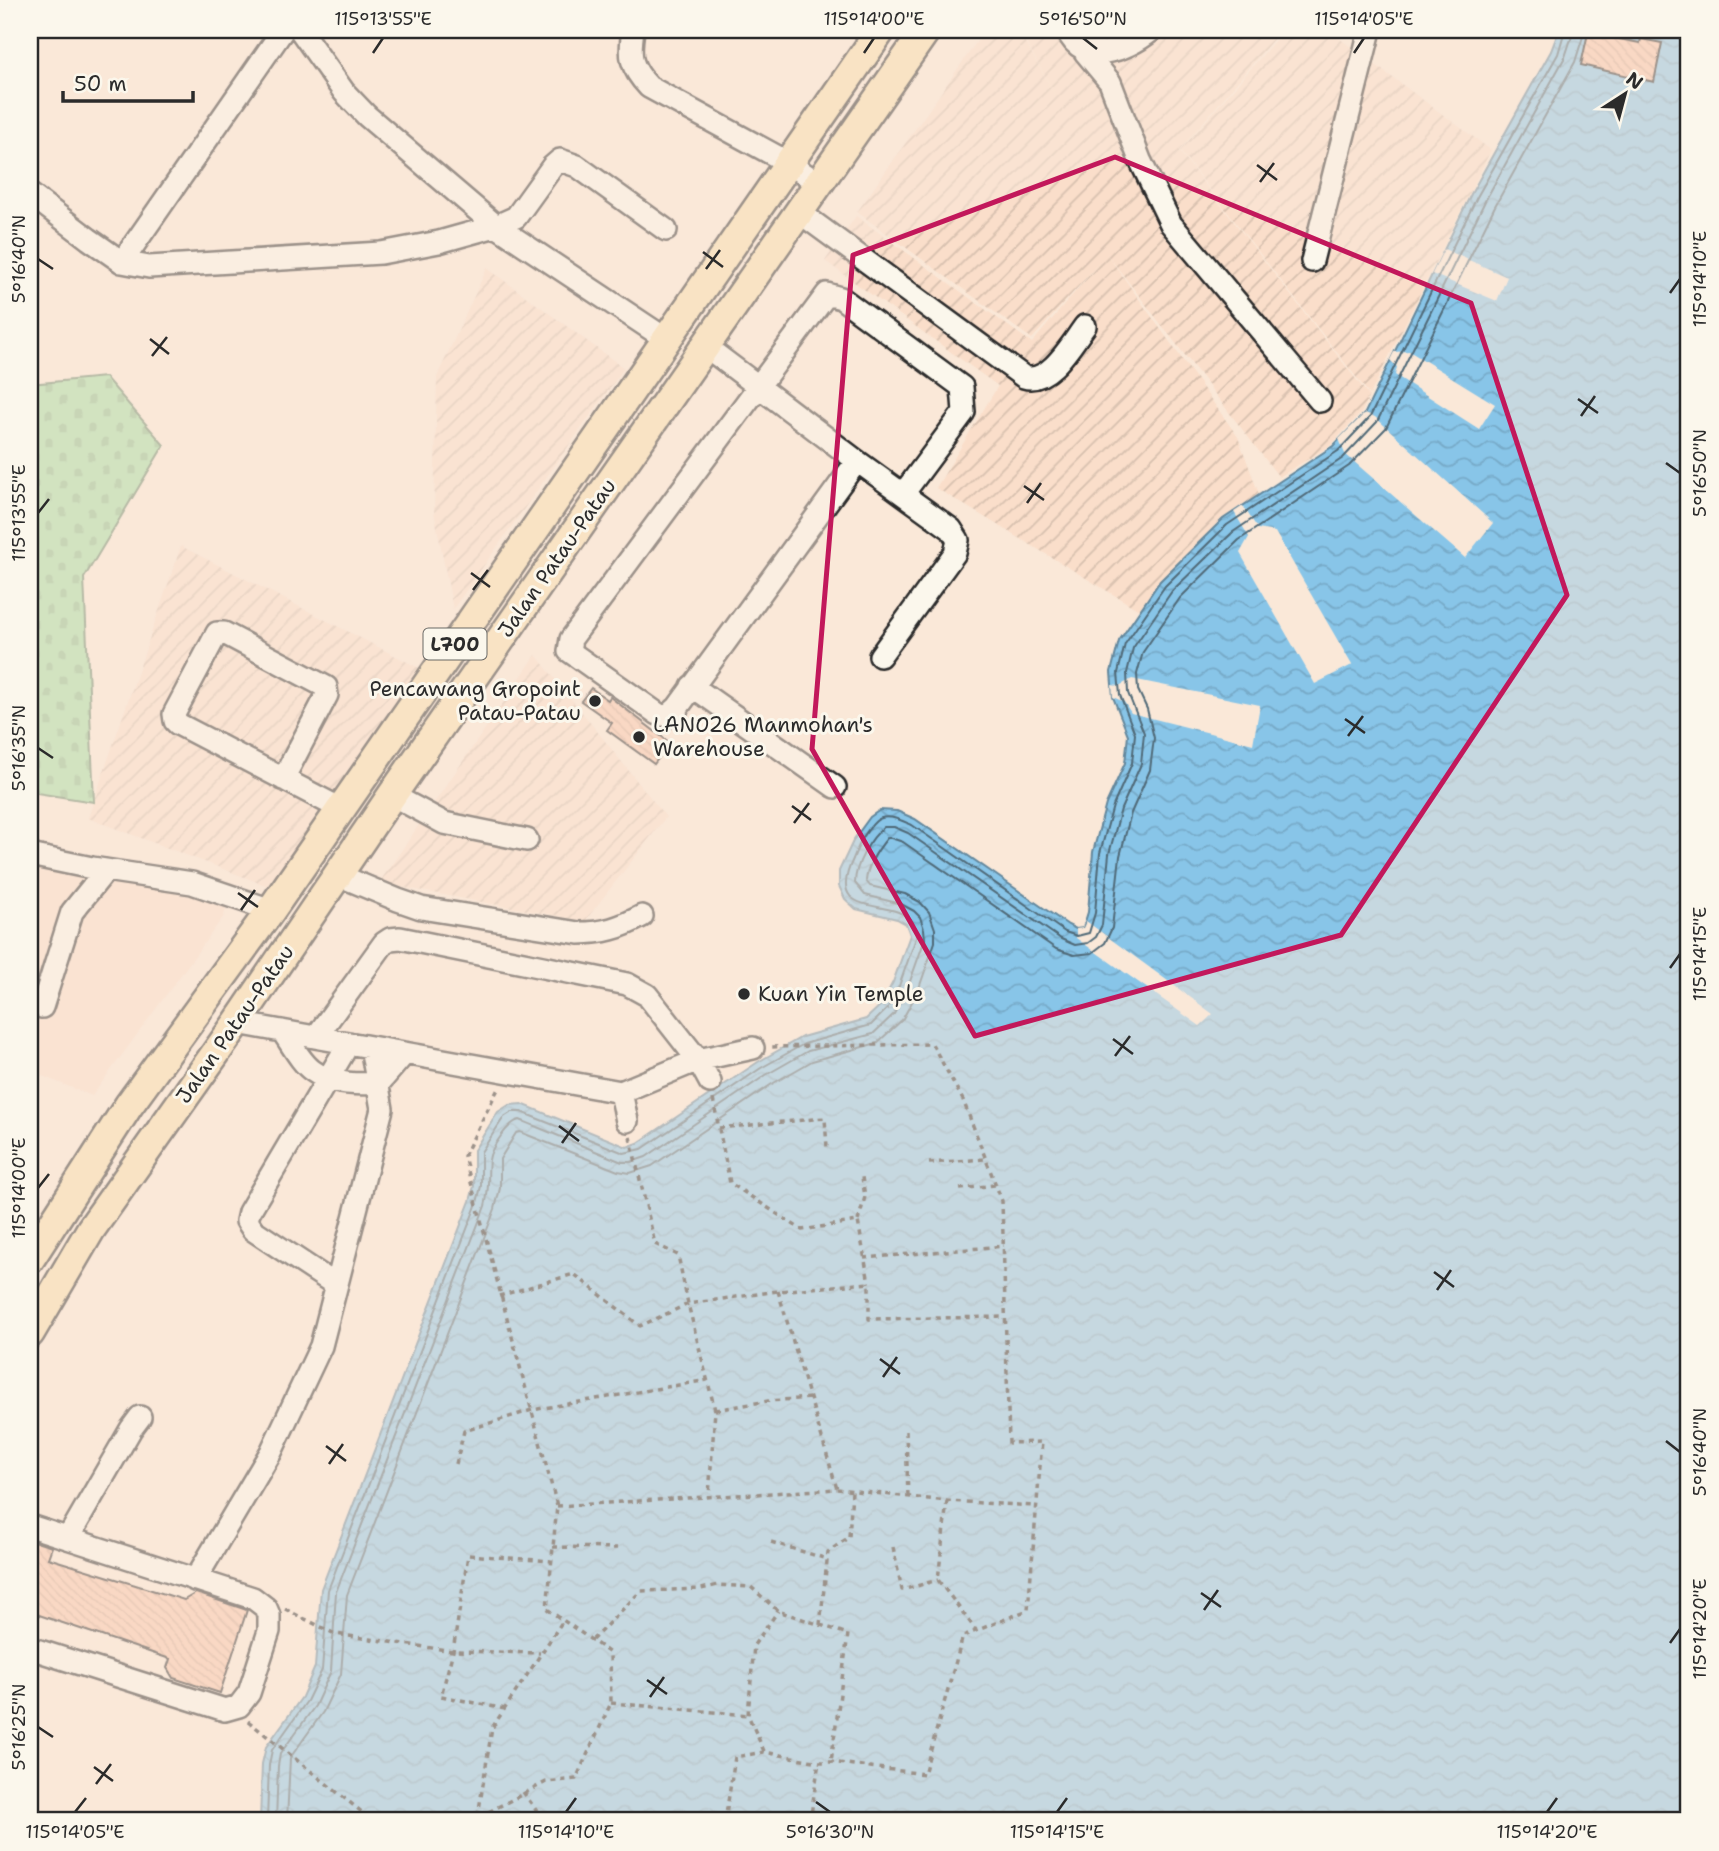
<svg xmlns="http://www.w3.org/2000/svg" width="1719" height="1851" font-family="'Shantell Sans',sans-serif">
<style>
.built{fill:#fadeca}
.industrial{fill:url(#industrial-furrows)}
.cemetery{fill:url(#cemetery-stones);stroke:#668467;stroke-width:2}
.water{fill:url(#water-waves);stroke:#63879c;stroke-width:2}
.pier{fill:#fae8d8}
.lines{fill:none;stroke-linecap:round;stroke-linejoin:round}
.shore{stroke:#506977;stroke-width:2}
.building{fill:url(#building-back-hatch);stroke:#2b2b2b;stroke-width:2}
.minor-casing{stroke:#2b2b2b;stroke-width:26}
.major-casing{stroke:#2b2b2b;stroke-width:33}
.path{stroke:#2b2b2b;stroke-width:3.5;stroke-dasharray:5 5;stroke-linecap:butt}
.minor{stroke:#fbf7ec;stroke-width:21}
.major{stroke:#f8deab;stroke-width:28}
.marked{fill:none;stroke:#c2185b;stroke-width:5;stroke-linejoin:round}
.ticks{fill:none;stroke:#2b2b2b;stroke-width:2.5}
.poi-dot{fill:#2b2b2b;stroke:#fbf7ec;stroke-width:2.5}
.labels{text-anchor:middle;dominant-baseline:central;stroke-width:6;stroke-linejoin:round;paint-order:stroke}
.shield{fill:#fbf7ec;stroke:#696865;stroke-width:2}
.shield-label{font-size:19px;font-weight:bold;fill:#2b2b2b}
.street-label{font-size:21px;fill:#2b2b2b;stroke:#fbf7ec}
.poi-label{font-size:21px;fill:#2b2b2b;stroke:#fbf7ec;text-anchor:start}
.neatline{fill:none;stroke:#2b2b2b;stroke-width:2.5}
.ticks-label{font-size:18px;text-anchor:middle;fill:#2b2b2b}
</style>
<defs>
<pattern id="industrial-furrows" width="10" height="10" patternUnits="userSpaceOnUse" patternTransform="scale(1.75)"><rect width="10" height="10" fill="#fadeca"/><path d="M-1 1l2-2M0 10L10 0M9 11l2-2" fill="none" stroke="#d6bfae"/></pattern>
<pattern id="cemetery-stones" width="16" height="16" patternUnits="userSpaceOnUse" patternTransform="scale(1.75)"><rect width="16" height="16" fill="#a2dda3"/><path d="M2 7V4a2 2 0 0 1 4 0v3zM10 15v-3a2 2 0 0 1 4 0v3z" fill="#8cbe8c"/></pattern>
<pattern id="water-waves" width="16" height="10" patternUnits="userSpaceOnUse" patternTransform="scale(1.75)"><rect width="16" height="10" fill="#88c5e8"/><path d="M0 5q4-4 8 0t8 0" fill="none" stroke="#76a9c7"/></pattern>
<pattern id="building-back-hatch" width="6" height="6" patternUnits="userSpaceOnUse" patternTransform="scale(1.75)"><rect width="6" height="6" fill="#f9c5aa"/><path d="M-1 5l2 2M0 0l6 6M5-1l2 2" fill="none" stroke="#d6a992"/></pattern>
</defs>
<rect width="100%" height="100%" fill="#fae8d8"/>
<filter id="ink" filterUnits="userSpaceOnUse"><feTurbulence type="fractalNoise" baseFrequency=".0143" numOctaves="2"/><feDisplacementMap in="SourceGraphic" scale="14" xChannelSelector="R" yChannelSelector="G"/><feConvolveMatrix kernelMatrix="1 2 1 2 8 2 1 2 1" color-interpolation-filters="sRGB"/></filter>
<g filter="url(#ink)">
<path class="built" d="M30,864l184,37 12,6 -2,9 -132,180 -62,-25z"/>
<path class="industrial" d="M985,30h33l39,68 -38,-68h262l-102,121 190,245 -7,16 -31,33 -52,32 -173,-224 132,184 29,79 -123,97 -208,-125 62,-102 -173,-125 31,-45 176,127 70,-83 -70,79 -175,-127z
M1284,30h44l163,120 -121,245 -190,-244z
M487,268l137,100 -171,241 -19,-97 3,-135z
M181,546l238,122 -151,218 -180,-68z
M536,655l130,162 -81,104 -206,-38z"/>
<path class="cemetery" d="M105,377l59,68 -80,133 10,224 -64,-10v-408z"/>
<path class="water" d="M1559,30h130v1791h-1429l2,-57 4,-17 36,-50 13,-30 6,-78 149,-388 4,-15v-36l24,-38 11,-7 13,-1 105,43 11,-4 120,-81 44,-25 64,-18 15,-14 12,-23 17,-47 -4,-11 -9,-5 -41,-10 -11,-10 -6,-13v-15l15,-32 16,-22 10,-7 17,1 18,8 153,106 8,4 7,-1 5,-16 5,-60 13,-48 19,-41 3,-28 -15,-38 -2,-25 8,-31 41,-60 63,-62 110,-73 32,-33 106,-219 80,-143z"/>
<path class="pier" d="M1444,249l63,28 -10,24 -65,-27z
M1409,351l86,53 -16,25 -84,-54 2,-8 -7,-7 4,-8z
M1365,413l10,4 118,106 -28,35 -120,-104 -6,-15z
M1243,506l15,23 17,3 77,133 -37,19 -75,-131 9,-16 -15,-25z
M1132,679l128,26 -7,39 -122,-31 -7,-11 -11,-5 -1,-12 7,1z
M1086,921l127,93 -13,12 -124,-88v-9l7,-1z"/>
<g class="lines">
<path class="shore" d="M267,1821l2,-56 3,-15 35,-49 15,-31 6,-80 149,-387 4,-17v-34l23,-35 8,-5h9l103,41 18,-4 119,-81 43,-24 67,-19 16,-16 12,-23 18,-51c-1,-4 -3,-11 -6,-15 -20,-23 -87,0 -58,-61 5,-13 12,-28 23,-38 10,-9 26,0 36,4l153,107 12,4 12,-3 6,-20 5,-60 13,-47 19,-43 3,-29 -15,-39 -2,-22 7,-29 40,-58 62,-61 111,-74 32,-34 107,-220 81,-143 7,-24
M276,1821l2,-55 2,-12 35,-48 16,-35 5,-79 149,-386c5,-19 2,-29 4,-46 1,-11 20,-39 31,-40l102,42h9l15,-5 120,-82 42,-24 65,-17 21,-20 14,-27 17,-48 -1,-10 -4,-12 -6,-6 -13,-7 -36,-9 -10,-12c0,-18 15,-45 29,-56h10l14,6 153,106 14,6 13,-2 8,-6 6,-12 7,-71 12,-45 20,-45 3,-31 -16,-40 -1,-20 6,-25 39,-57 61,-59 110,-74 34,-36 108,-221 80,-144 9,-27
M287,1821l3,-63 33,-46 18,-38 6,-79 148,-386 5,-21v-29l16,-26 4,-1 98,39 12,2 22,-7 120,-82 40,-23 65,-18 25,-23 16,-29 17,-49v-13l-6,-17 -9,-10 -15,-8 -35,-8 -4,-5c1,-15 12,-32 22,-44l15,5 153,107 18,6 18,-2 13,-10 7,-15 8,-72 11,-43 19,-43 4,-32 -7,-29 -9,-19 -1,-16 6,-22 37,-54 59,-58 110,-74 37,-38 109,-222 80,-144 10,-32"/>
</g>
<path class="building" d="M1588,33l52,10 1,-4 21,4 -8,39 -73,-17z
M591,688l17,12 2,-3 60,46 -16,21 -47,-34 5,-7 -31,-22z
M30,1540l22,7 -4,11 136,42 12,-7 51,17 -27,83 -47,-15 -6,-10 3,-9 -140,-47z"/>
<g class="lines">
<g class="minor-casing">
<path id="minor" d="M300,30l44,62 23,24 129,110 170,113
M633,30c-4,26 -3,37 16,57l138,75 31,21
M1067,30c16,38 60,20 85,0
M1085,52l25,30 30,78 31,64 149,177
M30,194l59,45 33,23 27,5 232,-14 58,-11 57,-16 20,-9 36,-50 8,-7 17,6 89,64
M799,212l225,165c25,8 48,-34 61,-51
M1312,261l58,-231
M122,262l161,-232
M705,346l152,115 94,68 7,11 -3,13 -75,103
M857,461l-179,246 -10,9 -10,-2 -89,-63 2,-12 256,-345 14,4 121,89 2,25 -61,82
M692,686l143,101
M283,779l44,-84 -1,-8 -102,-54h-7l-43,81 1,7 3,3 163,85
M392,795l52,28 83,17
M30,855l62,13 100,15 79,27
M338,875l60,25 23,8 158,25c24,0 41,-5 63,-17
M42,1007l30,-95 34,-42
M237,1023l384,69
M282,1031c9,12 19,32 31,40 18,13 45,14 66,12l26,-30
M316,1037l68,-94 6,-4 10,-1 227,46 20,11 51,65 -77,32 6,29
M710,1082l-12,-22 55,-12
M336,1285l-83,-55 -6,-9 2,-9 100,-169
M30,1526l223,72 13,10 3,7v16l-20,62 -10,13 -14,4 -195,-62
M68,1538l63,-109 9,-12
M195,1580l76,-128 50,-106 61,-237 -11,-62"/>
</g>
<g class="major-casing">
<path id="major" d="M30,1259l99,-154 142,-195 610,-880
M30,1333l61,-104 146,-206 155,-228 534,-765"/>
</g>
<path class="path" d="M1639,30l50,9
M713,1099l17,84 72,47 56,-9 11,62
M719,1128l106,-10 2,30
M630,1137l25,107 23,11 10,49 27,106 -6,86
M929,1163l56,-4
M960,1189l35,-4
M858,1221l7,-24 -3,-20
M864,1258l140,-12
M778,1291l59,198
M499,1296l75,-22 66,52 48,-22 90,-13 91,-8v36l136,-2
M715,1410l53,-9 42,-3
M906,1431l2,67
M456,1464l8,-33 68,-21 176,-30
M947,1501l-9,79 38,50
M557,1506l280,-17 110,12 89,5
M771,1542l56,17
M553,1547l64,1
M893,1547l9,43 36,-10
M285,1609l50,25 118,17 87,2
M820,1625l8,-73 21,-15 3,-46
M592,1640l49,-49 60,-2 17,-4 33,2 27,24 70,23 -17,128
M611,1703l137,12
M505,1709l-64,-13 12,-45 15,-96 83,6
M248,1721l125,100
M764,1751l-16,-36 6,-70 24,-34
M523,1792l21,29
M478,1816l14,-88 70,-106
M471,1821l75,-39 30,-3 35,-76 -1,-50 -63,-44 10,-103 -93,-350 34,-67
M725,1821l10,-64 29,-5 55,10h12l93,12 39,-138 65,-26 14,-168 -33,1 -7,-242 -39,-101 -31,-56 -162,3
M810,1821l9,-59"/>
<use href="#minor" class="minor"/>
<use href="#major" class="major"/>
</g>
</g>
<path d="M0 0H1719V1851H0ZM1115,157l356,146 96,292 -226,340 -366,101 -163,-287 41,-494z" fill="#fae8d8" fill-opacity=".55" fill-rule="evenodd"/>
<path class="marked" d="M1115,157l356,146 96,292 -226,340 -366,101 -163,-287 41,-494z"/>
<path class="ticks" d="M1083,38l14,11M373,53l10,-15M864,53l10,-15M1354,53l10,-15M1257,165l20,15M1260,182l14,-19M703,252l20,15M38,259l15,10M706,269l14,-19M1670,293l10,-14M150,339l19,15M152,356l15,-19M1578,399l20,14M1581,416l14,-20M1666,463l14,10M1024,486l20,14M1027,503l14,-20M38,513l11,-14M471,573l19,14M473,590l15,-20M1345,719l20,14M1348,736l15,-20M38,748l15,10M792,806l19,14M794,823l15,-20M238,893l20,14M241,910l14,-20M1670,968l10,-14M1113,1039l20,15M1115,1056l15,-20M559,1126l20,15M562,1143l14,-20M38,1188l11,-14M1434,1272l20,15M1437,1290l14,-20M880,1359l20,15M883,1377l14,-20M1666,1441l14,11M326,1446l20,15M329,1464l14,-20M1201,1593l20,14M1204,1610l14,-20M1670,1643l10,-14M647,1680l20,14M650,1697l14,-20M38,1727l15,10M94,1767l19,14M96,1784l15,-20M816,1802l14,10M75,1812l11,-14M566,1812l10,-14M1057,1812l10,-14M1547,1812l10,-14"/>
<g class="poi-dot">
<circle cx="595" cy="701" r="7"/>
<circle cx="639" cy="737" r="7"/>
<circle cx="744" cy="994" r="7"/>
</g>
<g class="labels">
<rect class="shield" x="423.5" y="628.5" width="63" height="31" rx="5"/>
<g class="shield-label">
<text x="455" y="644">L700</text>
</g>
<g class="street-label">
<text transform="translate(557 558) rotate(-55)">Jalan Patau-Patau</text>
<text transform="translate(235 1024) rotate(-55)">Jalan Patau-Patau</text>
</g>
<g class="poi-label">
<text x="581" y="689" text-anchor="end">Pencawang Gropoint<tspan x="581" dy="24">Patau-Patau</tspan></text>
<text x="653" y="725">LAN026 Manmohan's<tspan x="653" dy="24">Warehouse</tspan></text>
<text x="758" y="994">Kuan Yin Temple</text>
</g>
</g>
<rect width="1719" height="1851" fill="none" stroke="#fbf7ec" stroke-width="77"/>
<g transform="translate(1625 94) rotate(36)" stroke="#fbf7ec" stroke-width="5" paint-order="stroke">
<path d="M0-5L12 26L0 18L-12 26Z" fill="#2b2b2b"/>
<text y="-10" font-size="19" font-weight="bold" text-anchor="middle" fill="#2b2b2b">N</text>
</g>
<path d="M63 91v10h130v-10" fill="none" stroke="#2b2b2b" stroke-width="3.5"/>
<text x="74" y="91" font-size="21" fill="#2b2b2b" stroke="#fbf7ec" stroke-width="5" paint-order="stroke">50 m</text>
<rect x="38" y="38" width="1642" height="1774" class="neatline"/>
<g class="ticks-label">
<text x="383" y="25">115°13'55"E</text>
<text x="874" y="25">115°14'00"E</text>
<text x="1083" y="25">5°16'50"N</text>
<text x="1364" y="25">115°14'05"E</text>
<text transform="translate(19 259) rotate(-90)" y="6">5°16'40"N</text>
<text transform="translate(1700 279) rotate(-90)" y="6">115°14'10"E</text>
<text transform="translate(1700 473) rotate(-90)" y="6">5°16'50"N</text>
<text transform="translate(19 513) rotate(-90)" y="6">115°13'55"E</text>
<text transform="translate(19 748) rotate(-90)" y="6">5°16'35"N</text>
<text transform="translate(1700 954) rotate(-90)" y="6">115°14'15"E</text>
<text transform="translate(19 1188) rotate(-90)" y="6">115°14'00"E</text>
<text transform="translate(1700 1452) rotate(-90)" y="6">5°16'40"N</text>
<text transform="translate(1700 1629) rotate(-90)" y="6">115°14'20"E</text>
<text transform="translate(19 1727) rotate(-90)" y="6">5°16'25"N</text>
<text x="75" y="1838">115°14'05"E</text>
<text x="566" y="1838">115°14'10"E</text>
<text x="830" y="1838">5°16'30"N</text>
<text x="1057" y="1838">115°14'15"E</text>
<text x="1547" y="1838">115°14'20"E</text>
</g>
</svg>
